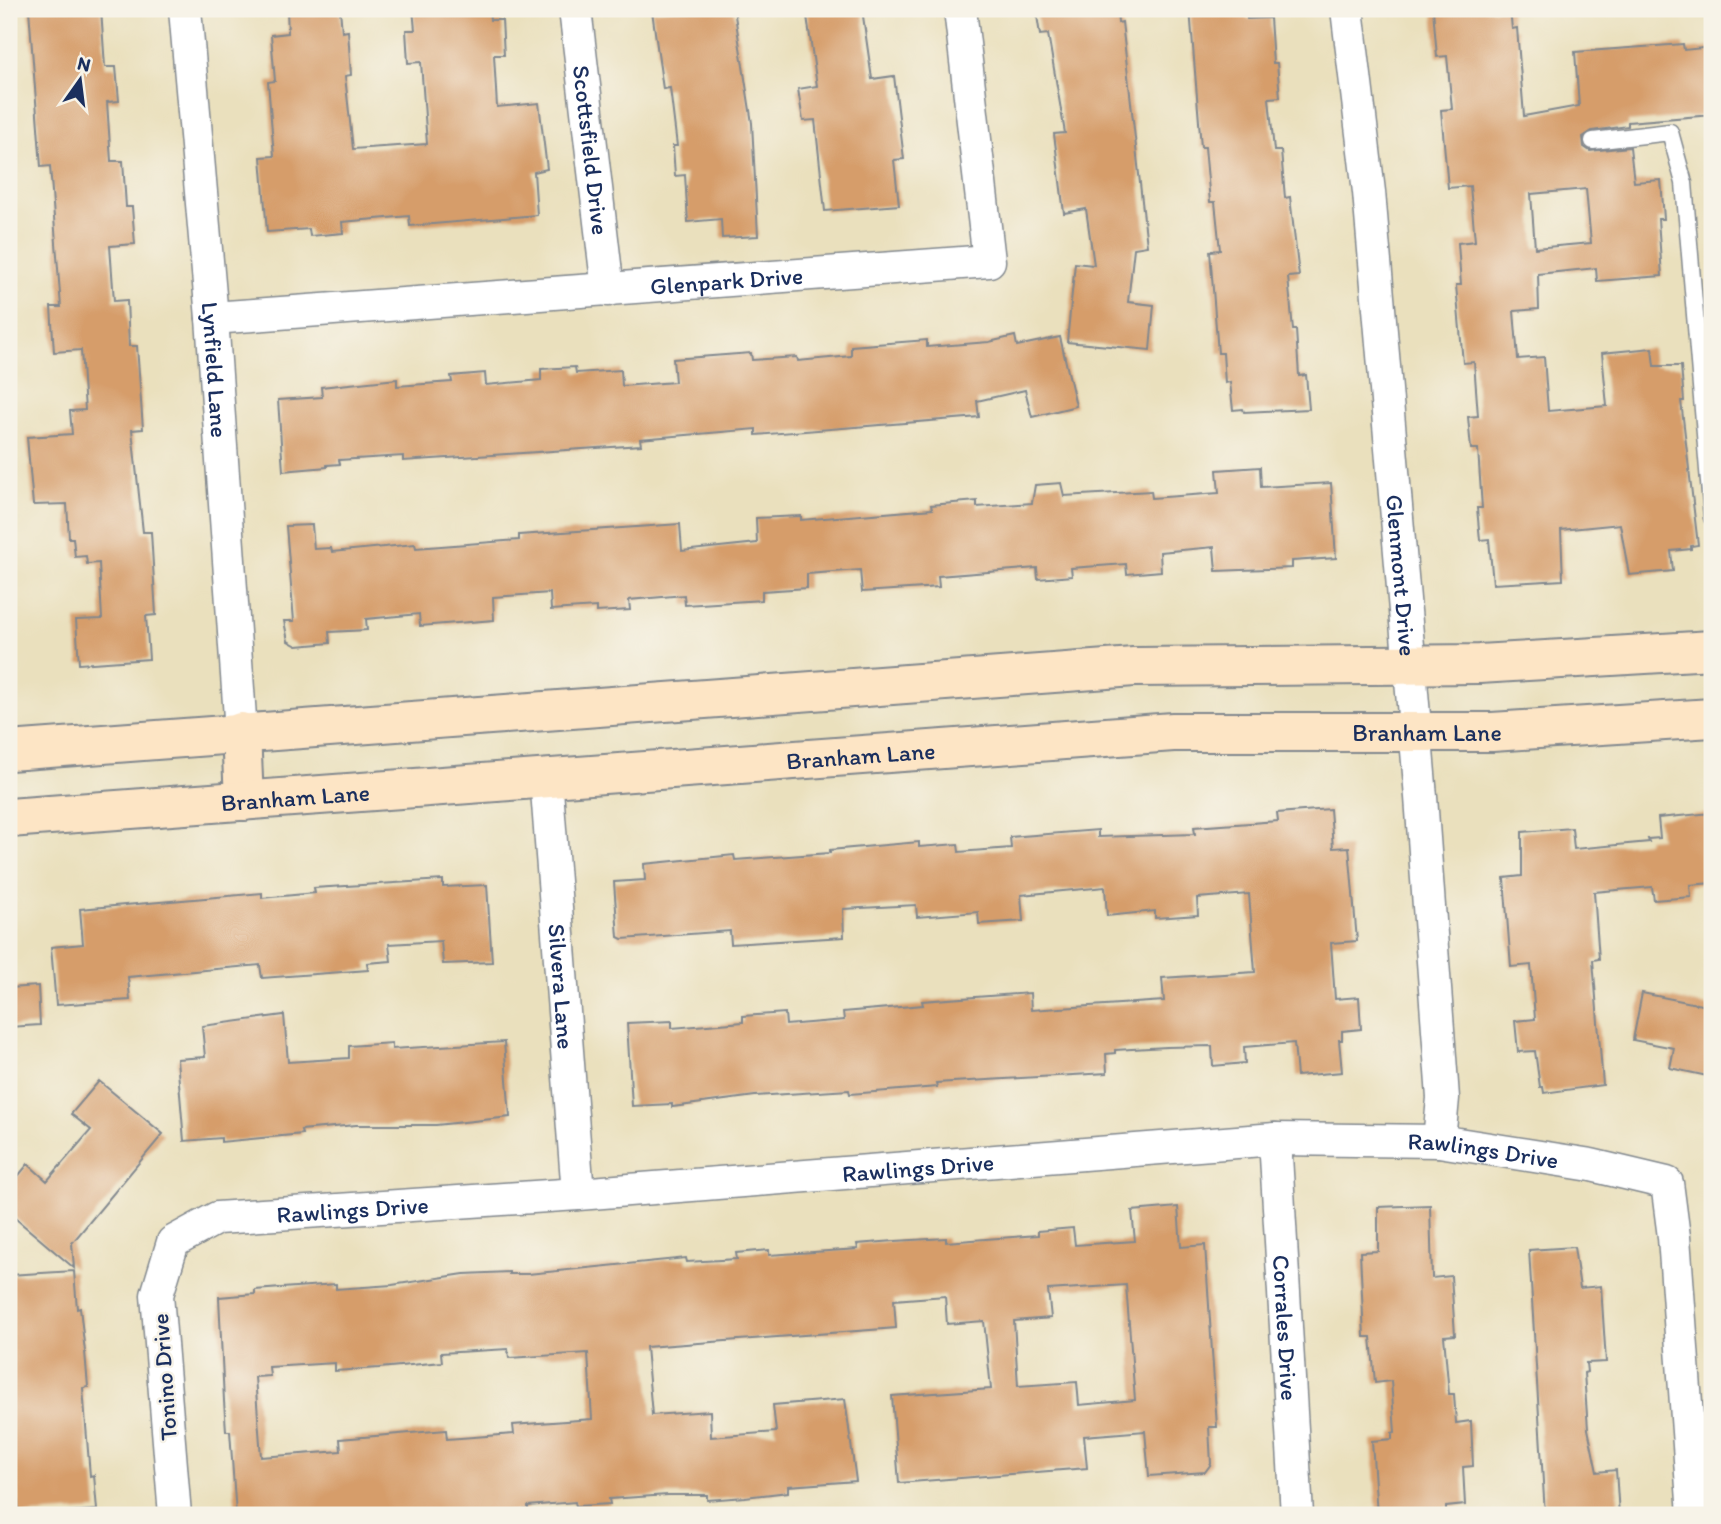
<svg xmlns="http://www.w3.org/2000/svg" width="1721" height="1524" font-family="Itim,sans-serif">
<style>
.building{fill:#d69d6b;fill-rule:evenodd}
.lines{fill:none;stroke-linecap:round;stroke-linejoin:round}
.service-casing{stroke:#82888e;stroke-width:19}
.minor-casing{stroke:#82888e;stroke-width:35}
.secondary-casing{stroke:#82888e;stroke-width:42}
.service{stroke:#fff;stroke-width:16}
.minor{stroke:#fff;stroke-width:32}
.secondary{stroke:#fde5c5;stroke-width:38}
.labels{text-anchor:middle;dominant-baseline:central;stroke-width:5;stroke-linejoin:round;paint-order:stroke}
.street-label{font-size:24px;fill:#1b2f5e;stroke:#f7f3e8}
</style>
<rect width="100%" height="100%" fill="#f7f3e8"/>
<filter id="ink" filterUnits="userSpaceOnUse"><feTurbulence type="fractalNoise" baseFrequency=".0143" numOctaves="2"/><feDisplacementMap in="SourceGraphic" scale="14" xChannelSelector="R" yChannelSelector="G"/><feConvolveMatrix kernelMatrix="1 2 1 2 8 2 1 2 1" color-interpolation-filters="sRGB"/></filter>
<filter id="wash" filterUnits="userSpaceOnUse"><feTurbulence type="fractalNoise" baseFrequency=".00686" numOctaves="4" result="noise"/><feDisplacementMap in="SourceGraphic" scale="28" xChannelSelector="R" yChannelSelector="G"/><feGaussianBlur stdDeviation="1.57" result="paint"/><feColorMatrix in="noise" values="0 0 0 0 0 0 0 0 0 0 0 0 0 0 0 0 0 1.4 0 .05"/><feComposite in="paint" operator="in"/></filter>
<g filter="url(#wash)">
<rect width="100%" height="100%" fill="#eae0bd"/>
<g id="blocks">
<path class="building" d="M29,9h72l4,58h11l3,34 -12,1 4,59h12l3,46h6l3,37 -25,2 4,55 13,-1 2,46h8l6,83 -11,1 11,102h8l5,83 -10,1 3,43 -70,5 -3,-44 26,-1 -3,-56 -12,1 -1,-8 -11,1 -2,-19h-4l-2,-34 -34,1 -6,-68 45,-3 -2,-23 15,-1 -4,-60 -27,2 -3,-45h10l-11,-141 -9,1z
M287,9h53l2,23 6,-1 3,44 -6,1 8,73 74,-5 -6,-82 -13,1 -2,-33h9l-2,-21h76l1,11h12l2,35h-10l3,52 42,-4 8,66 -13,3 3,43 -127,11 -1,-10 -67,6 1,11 -33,3 -1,-7 -42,3 -6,-75 13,-1 -6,-74 7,-1 -4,-46 17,-2z
M673,9h61l18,114 6,113 -36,2 -1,-19 -33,3 -3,-47 -10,1 -2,-30h4l-7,-58 -7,1 -11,-78z
M806,9h56l10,70 22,-3 10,83 -10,1 5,45 -74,6 -10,-91 -12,1 -5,-32 19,-3z
M1036,9h81l1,14 4,-1 25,224 -13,2 -6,54 26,3 -4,45 -83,-8 8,-79 19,2 -8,-56 -22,4 -10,-79 11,-1 -17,-99 -8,1z
M1190,9h56l1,10 23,-1 3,45h4l3,34 -11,1 5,53h7l4,47 5,-1 9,79 -11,1 5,53h3l3,46 7,-1 3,34 -65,3 -1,-3 -10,1 -3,-28 -5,1 -2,-30h-5l-8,-102 10,-1 -5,-48h-5l-5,-55h-4z
M1433,9h77l2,20 5,-1 7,88 55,-10 -4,-54 108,-8 1,6 28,-3v68l-84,7v4l-36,5 -9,6 1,10 6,4 40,-4 4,35 27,-2 3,39h-6l4,57 -65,5 -1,-13 -58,6 1,35 -25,2 4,48 26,-2 4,54 59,-5 -5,-53 50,-5 2,18h27l3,35h-3l17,144 -7,1v3l-20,2 2,20 -44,4 -9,-51 -59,6 2,50 -70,4 -4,-45 -9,1 -3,-32h5l-4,-59h-7l-3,-32 10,-1 -4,-54 -11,1 -7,-78h5l-3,-42 17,-2 -5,-55 -22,2 -7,-78 11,-1 -5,-53 -10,1zM1586,189l5,54 -56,5 -4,-54z
M1015,336l2,10 43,-9 16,69 -44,11 -7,-27 -48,11 2,16 -223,18v-6l-116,10 1,6 -238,16v-5l-64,4 1,4 -13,1v2l-44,4 -5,-71 44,-3 -1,-10 76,-8v7l55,-4 -1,-6 34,-3 1,12 55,-5v-11l34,-2 1,6 45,-3 1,16 53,-4 -2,-23 78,-6 1,7 45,-3 1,4 53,-5v-10l76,-6v7l62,-5z
M1260,467l1,20 70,-4 5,75 -44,3v7l-76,3 -2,-24 -54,5 1,19 -34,3 -1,-10 -55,4 1,8 -34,3 -1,-11 -99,8 1,11 -77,5 -2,-22 -53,4v14l-45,3v9l-77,5 -1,-10 -55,5 1,10 -34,2v-5l-45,3 -1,-17 -57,4 1,23 -74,6 -1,-12 -53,5 1,11 -38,2 1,11 -33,3 -9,-5 -4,-20h10l-8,-95 26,-1 2,24 17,-1 1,4 83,-8 1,4 103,-8v-5l161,-11 2,27 75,-8 -1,-25 45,-2v4l131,-11 -1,-4 46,-4v6l55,-4 3,-18 26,-2 3,13 87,-5 1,7 67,-5 -2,-23z
M1330,809l3,39 16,-1 8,94 -26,2 4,56 24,-2 2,32 -19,2v9h-3l3,32 -45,4 -3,-33 -50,4 1,16 -32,3 -1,-20 -45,1 -52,3v3l-9,1 1,19 -171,10 1,4 -87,7 -1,-4 -94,6 -83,11v-3l-40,2 -5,-83 45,-2v7l71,-6v-6l42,-3 1,12 58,-5 -1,-8 80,-7 -1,-4 108,-8 1,17 133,-9 -2,-23 93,-6 -6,-78 -52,4 1,17 -43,3v-7l-48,5 -2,-29 -84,8 2,26 -44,3 -1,-12 -61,5 -1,-12 -73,4 1,28 -113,7 -1,-13 -108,8 -4,-2 -4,-55 31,-2 -1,-16 90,-9 1,5 95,-7v-3l89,-8v5l39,-3 1,8 52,-4 -1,-11 88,-7v7l97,-3 -1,-7 84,-6 -1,-8z
M1712,813v70l-22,2 1,12 -37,3 -2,-13 -58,5 5,67 -6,1 10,125 -59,8 -1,-6h-3l-5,-36 -17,1 -3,-31 20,-2 -4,-54 -20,2 -7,-89 18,-2v-44l50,-4 2,21 75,-7 -1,-3 12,-1 -2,-20z
M443,880v7l44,-2 5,77 -49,2 -2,-23 -52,3 2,17 -24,2 1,7 -106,8 -2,-13 -132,12 2,23 -74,5 -5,-58 32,-3 -3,-35 182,-16v5l53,-5 -1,-5z
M38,986l2,39 -31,2v-39z
M1642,993l70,14v70l-42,-9 4,-20 -41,-8z
M284,1015l4,47 61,-4v-12l43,-3v6l112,-7 6,75 -74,8h-80l-55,5 1,4 -81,8v-4l-37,3 -7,-82 28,-2 -3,-31z
M99,1081l64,53 -91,109 2,25 -65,-55v-26l19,-23 19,17 44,-51 -20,-16z
M1430,1205l2,73 19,-2 4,59 -11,1 5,58h5l2,29 15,-2 2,45 -10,1 2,38 -19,2v8h-69l-5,-74 20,-2v-6l3,-1 -4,-51 -16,2 -4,-46h-7l-4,-85 18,-1v-44z
M1178,1207l3,40 24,-2 12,182h-8l2,37 -6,8 -56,4 -4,-45 -61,5 3,32 -188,15 -7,-87 99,-7 -7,-68 -37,3 -2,-28 -51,4 2,28 -250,19 6,68 58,-4 1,26 65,-5 -3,-27 72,-6 11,82 -68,5v6l-43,5 -38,3v-5h-39l-59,4 1,5 -34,2 -1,-4 -47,4v4l-55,5h-237l-6,-84h-4l-2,-30 -5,-104 36,-3v-4l81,-6v5l56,-4 72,-11 45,-2v2h19l158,-16 1,4 50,-3 -1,-6 33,-3v5l89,-6 -1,-5 38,-3 51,-3v4l92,-7v-4l35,-3 2,17 60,-4 -3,-30zM1126,1285l9,115 -56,5 -2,-23 -59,4 -4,-65 37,-3 -3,-28zM508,1349l1,9 79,-5 4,66 -79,6 1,9 -67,5 -1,-9 -106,9 1,12 -80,6 -6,-80 15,-1 -1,-9 66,-4v8l44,-3 63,-6 -1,-9z
M1574,1247l6,41 21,-2 5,76 -20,1 1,9 -3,1 4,56 9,43 19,-2 3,45h-74l-16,-265z
M74,1271l3,38 3,-1 5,44 3,35 -5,1 7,88 4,-1 3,35 -78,5 -2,-24 -8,-3v-213z"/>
</g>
</g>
<g filter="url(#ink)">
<use href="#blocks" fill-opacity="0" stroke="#82888e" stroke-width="2"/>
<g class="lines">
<g class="service-casing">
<path id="service" d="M1593,141l77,-9 14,51 28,335"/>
</g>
<g class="minor-casing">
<g id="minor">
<path id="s1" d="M185,9l27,309 29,414"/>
<path id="s2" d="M575,9l33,281"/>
<path id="s3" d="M1347,9l22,183 52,605 22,301 -4,43"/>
<path id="s4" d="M212,318l777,-57 -29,-252"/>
<path id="s5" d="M546,777l32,417"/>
<path id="s6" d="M1275,1139l22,376"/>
<path id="s7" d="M175,1515l-18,-220 16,-53 44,-24 361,-24 697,-55 164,2 152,24 76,18 7,54 20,278"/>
</g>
</g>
<g class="secondary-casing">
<g id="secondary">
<path d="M241,732l3,69"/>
<path d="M9,751l1125,-84 345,-3 233,-14"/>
<path id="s8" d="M9,818l1164,-86h319l220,-14"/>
</g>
</g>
<use href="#service" class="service"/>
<use href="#minor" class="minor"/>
<use href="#secondary" class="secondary"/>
</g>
</g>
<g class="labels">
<g class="street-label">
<text stroke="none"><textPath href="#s2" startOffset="142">Scottsfield Drive</textPath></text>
<text stroke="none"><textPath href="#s4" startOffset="516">Glenpark Drive</textPath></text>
<text stroke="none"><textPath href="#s1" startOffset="362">Lynfield Lane</textPath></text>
<text stroke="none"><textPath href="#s3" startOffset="569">Glenmont Drive</textPath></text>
<text stroke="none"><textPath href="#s8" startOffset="1421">Branham Lane</textPath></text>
<text stroke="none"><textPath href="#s8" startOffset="854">Branham Lane</textPath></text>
<text stroke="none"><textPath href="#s8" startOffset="287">Branham Lane</textPath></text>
<text stroke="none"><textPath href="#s5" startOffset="210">Silvera Lane</textPath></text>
<text stroke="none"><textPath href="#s7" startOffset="1596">Rawlings Drive</textPath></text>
<text stroke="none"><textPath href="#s7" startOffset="1029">Rawlings Drive</textPath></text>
<text stroke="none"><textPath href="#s7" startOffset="462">Rawlings Drive</textPath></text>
<text stroke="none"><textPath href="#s6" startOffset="189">Corrales Drive</textPath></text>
<text transform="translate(164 1377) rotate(-94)">Tonino Drive</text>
</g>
</g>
<rect width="1721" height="1524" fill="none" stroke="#f7f3e8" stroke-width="35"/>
<g transform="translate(80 80) rotate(14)" stroke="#f7f3e8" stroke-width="5" paint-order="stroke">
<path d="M0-5L12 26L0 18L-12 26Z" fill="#1b2f5e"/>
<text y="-10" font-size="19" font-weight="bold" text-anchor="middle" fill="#1b2f5e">N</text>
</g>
</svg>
